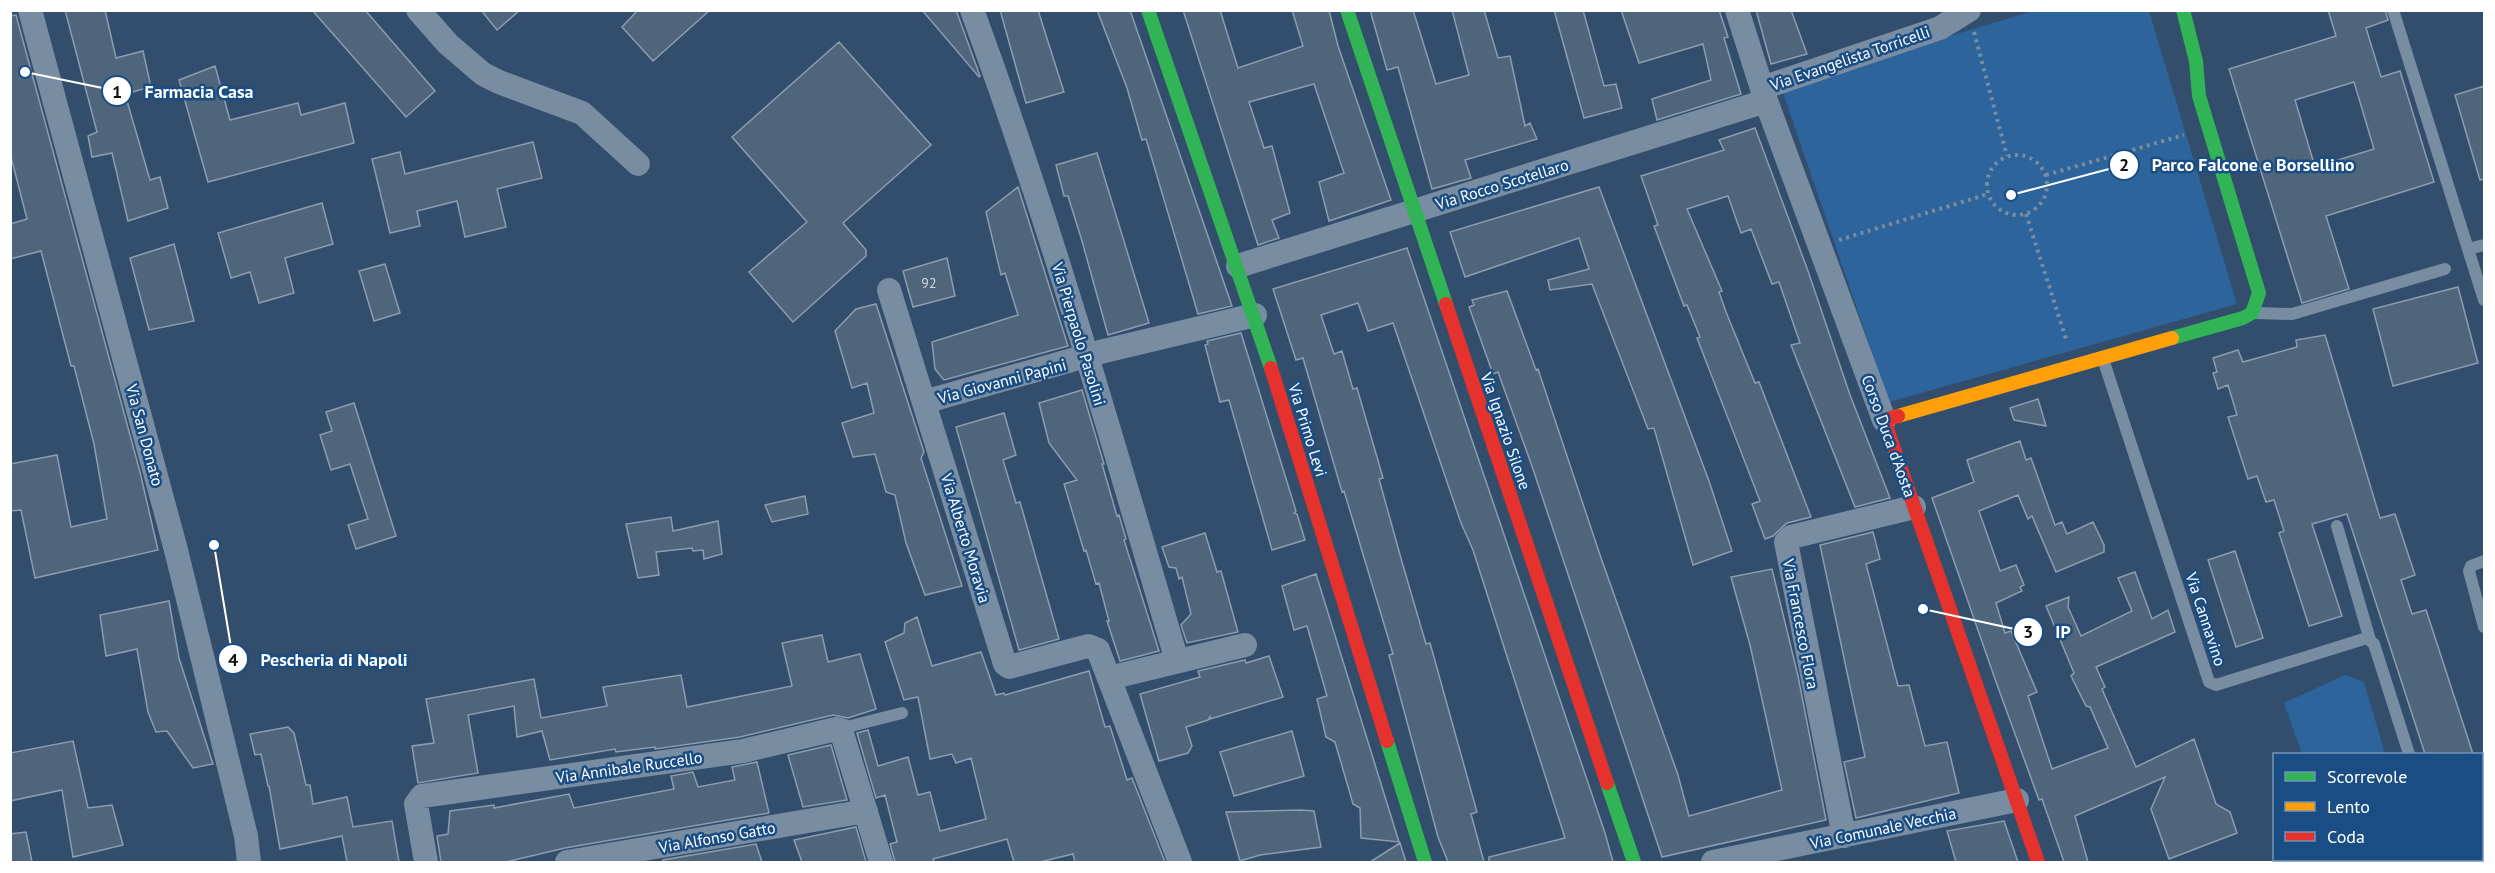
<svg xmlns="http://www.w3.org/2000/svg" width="2495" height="873" font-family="'PT Sans',sans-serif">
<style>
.green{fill:#2d649c}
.building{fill:#4e657c;stroke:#8c9db0;stroke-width:1.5;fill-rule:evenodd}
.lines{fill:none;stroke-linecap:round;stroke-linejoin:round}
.path{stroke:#788ca2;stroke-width:4;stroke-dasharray:3 4.5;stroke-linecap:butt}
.lane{stroke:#788ca2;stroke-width:12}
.street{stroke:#788ca2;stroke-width:24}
.fast{stroke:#30b455;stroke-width:14}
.slow{stroke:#ff9f0a;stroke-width:14}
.jam{stroke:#e5322d;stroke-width:14}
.labels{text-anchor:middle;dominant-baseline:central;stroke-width:5;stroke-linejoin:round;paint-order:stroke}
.number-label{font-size:14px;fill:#d3d8de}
.street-label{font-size:16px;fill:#fff;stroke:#194d84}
.leader{fill:none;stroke:#fff;stroke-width:2}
.callout-dot{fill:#fff;stroke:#194d84;stroke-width:2}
.mark-label{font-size:18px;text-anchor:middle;font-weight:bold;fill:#111}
.callout-label{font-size:18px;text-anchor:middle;font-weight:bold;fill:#fff;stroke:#194d84;stroke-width:5;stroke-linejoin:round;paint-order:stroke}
</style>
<rect width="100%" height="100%" fill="#324e6c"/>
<path class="green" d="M2033,11h116l88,293 -348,98 -108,-315z
M2345,675l19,7 21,72h-83l-18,-51z
M2352,860h72l1,2h-72z"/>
<path class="building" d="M65,10h40l11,48 27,-7 8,36 -26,7 25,86 10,-3 8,31 -40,13 -16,-68 -20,4 -4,-21 9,-4z
M312,10h53l70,81 -29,26z
M481,10h39l-23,20z
M638,10h72l-57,51 -31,-34z
M922,10h34l24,66 -1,1z
M1000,10h38l26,82 -38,11z
M1097,10h33l102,296 -34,8 -52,-175 -4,1 -15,-52z
M1183,10h37l18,58 65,-22 -11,-36h37l9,36 53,154 -62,21 -10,-39 25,-9 -30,-89 -65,18 15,46 8,-2 18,67 -18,7 7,18 -21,7z
M1370,10h43l23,74 33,-9 -17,-65h32l14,48 12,-2 15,70 5,-3 7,16 -72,21 6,18 -39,11 -34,-122 -11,3z
M1554,10h29l21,76 12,-2 6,24 -38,10z
M1621,10h98l9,27 -4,1 17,56 -84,26 -5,-21 59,-19 -8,-36 -64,19z
M1756,10h35l16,44 -36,10z
M2328,10h57l3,10 -22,8 15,49 19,-6 34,111 -108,34 23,73 -47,14 -73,-234 107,-33zM2354,82l20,67 -59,18 -20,-67z
M16,15l124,457 18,78 -123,28 -14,-68 -11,1v-47l47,-9 14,72 36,-8 -13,-75 -20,-78h-3l-30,-115 -31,8v-35l17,-5 -17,-66v-137z
M839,42l92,103 -88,78 23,27v6l-73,66 -44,-50 58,-50 -75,-85z
M215,66l15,54 68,-17 3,12 44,-12 9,40 -146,39 -29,-102z
M2484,86v93l-4,1 -25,-85z
M1755,128l53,143 42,124 40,103 -35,9 -64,-162 9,-2 -21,-61 -7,2 -21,-55 -10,4 -13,-37 -41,13 35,82 -3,1 7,20 29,71 4,-1 52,135 -24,6 -14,13 -8,3 -13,-35 8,-3 -63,-163 3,-1 -13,-32 -3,1 -30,-80 4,-1 -17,-49 83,-26 -5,-10z
M533,142l9,36 -45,11 9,38 -41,10 -8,-36 -40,10 3,15 -30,7 -18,-74 28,-7 5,22z
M1097,153l52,170 -41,12 -26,-94 -14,-45h-4l-8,-31z
M1018,187l50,159 -124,34 -9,-11 -3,-27 86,-27 -13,-42 -4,2 -15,-63z
M1599,187l110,294 23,70 -39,14 -39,-137 -6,1 -56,-145 -42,6 -2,-10 41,-11 -10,-31 -114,39 -15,-45z
M322,203l11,41 -48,14 9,35 -35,10 -9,-31 -19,6 -13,-45z
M174,244l20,77 -45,9 -19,-72z
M1407,248l198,585 8,29h-124v-5l76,-19 -92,-288 -12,-27 -68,-200 -25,8 -10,-28 -37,12 13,39 8,-3 11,38 4,-1 26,90 -4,1 23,83 24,82 4,-1 47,169 -6,2 13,48h-36l-10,-25 -49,-182 4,-1 -49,-163 -2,1 -39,-134 -7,2 -23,-71z
M947,258l8,38 -42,11 -10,-36z
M385,264l15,49 -26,8 -15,-50z
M2458,287l20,76 -85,23 -20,-77z
M1507,291l29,79 2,-1 62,186 78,220 11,41 93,-26 -32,-145 -19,-68 41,-8 26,107 28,144 -164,37 -129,-388 -35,-97 -5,2 -24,-67 5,-2 -2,-5z
M876,304l48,148 -3,6 41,128 -37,9 -19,-52 -11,-48 -9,-3 -11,-38 -22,3 -11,-34 32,-10 -7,-30 -15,5 -17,-57 21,-22z
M1241,333l55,178 -2,2 3,1 8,26 -33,10 -43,-150 -9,2 -15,-57 3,-1 -1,-3z
M2325,335l55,183 15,-4 20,61 -14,5 11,34 14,-4 47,144h-48l-78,-240 -35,10 30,92 -33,10 -30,-93 5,-2 -10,-31 -8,2 -9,-26 -9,3 -20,-62 9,-2 -9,-30 -10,4 -5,-16 4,-1 -4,-14 25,-8 5,12 54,-15 -1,-7z
M1082,390l22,74h-2l15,52 2,-1 7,24 -2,1 35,111 -39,10 -13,-40h2l-10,-38 -3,1 -10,-34 -2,1 -20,-67 13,-4 -28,-37 -10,-40z
M2038,399l8,27 -32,-6 -4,-12z
M354,403l42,133 -40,13 -8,-24 20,-6 -18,-55 -19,6 -11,-35 12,-4 -6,-19z
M1004,413l12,42 -13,5 13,43 4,-1 39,137 -40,11 -63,-223z
M2020,441l6,19 5,-2 24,67 7,-3 5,12 26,-12 11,23v7l-48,20 -24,-56 -4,3 -10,-24 -39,16 21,60 16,-6 8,20 -4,2 2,4 -26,12 9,30 6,-2 26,61 -9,4 24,73 56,-21 -18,-41 -4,-1 -15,-30 3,-3 -28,-67 23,-9 -1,10 13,29 51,-25 -14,-33 17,-6 17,47 16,-9 7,22 -79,35 9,20 -3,2 34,78 58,-28 22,65 14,8 7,21 -68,26 -18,-50 14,-32 -90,39 13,46h-24l-22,-63 -3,1 -44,-121 -63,-181 42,-16 -7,-22z
M805,496l3,18 -36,8 -7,-17z
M671,517l2,14 45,-10 4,33 -18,5 -1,-9 -10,1 -1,-3 -36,4 3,23 -21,3 -12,-54z
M1873,532l7,27 -14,5 32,122 11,-1 16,61 22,-4 12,51 -103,25 -12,-56 21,-5 -45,-212z
M1205,533l12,39 4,-1 17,61 -51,11 -6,-18 10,-11 -9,-37 -3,2 -3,-11 -7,-1 -7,-20z
M2235,551l28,87 -27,9 -28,-87z
M1316,574l83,268 -38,-4 -1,-30 -7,-4 -18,-62 -9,-5 -9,-38 10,-3 -20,-70 -13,4 -12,-44z
M169,601l10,57 34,106 -20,4 -26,-37 -11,1 -8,-20 -11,-63 -31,7 -6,-41z
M917,617l15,49 49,-14 15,43 8,-2 1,2 84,-24 16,56 5,-1 17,54 5,-2 33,84h-90l-2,-8 -33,8h-26l-7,-23 -74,20 1,3h-39l-5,-18 7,-2 -12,-47 -9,3 -19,-65 11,-3 10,36 30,-9 10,38 12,-3 10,39 46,-12 -15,-61 -15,5 -4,-9 -22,5 -12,-62 -14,3 -19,-58 19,-9 1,-10z
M822,635l6,27 32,-8 16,55 -28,9 -15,-3 -93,22 -85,12v-2l-39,5 -1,-3 -65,11 -8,-29 -25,6 -3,-31 -46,9 10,58 -60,10 -6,-37 22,-3 -8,-44 108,-20 7,39 66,-12 -4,-19 78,-12 6,32 105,-21 -10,-43z
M1269,656l14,41 -73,22v-2l-2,3 -22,7 6,19 -4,7 -29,8 -19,-67 60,-17 -2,-6 47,-11 1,3z
M288,727l6,6 12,52h4l3,19 34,-7 6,30 39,-6 7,41h-52l-5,-26 -62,13 -11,-63h-1l-7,-32 -6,1 -5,-21z
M1292,731l12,45 -70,20 -14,-44z
M73,741l15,67 24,-3 11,40 -50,12 -11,-67 -52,11v-48z
M831,745l16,55 -44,7 -15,-52z
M757,762l12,51 -204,35 -59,14h-65l-4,-26 11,-2 2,-23 44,-6v3l75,-14 5,14 100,-19 -3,-13 22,-4 5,15 37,-7 -3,-13z
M1300,810l14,1 7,36 -61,8 -20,6 -14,-49z
M2004,821l14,41h-62l-9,-31z
M856,827l10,35h-64l-8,-22z
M26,832l6,30h-22v-28z
M1400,843l6,19h-36z
M756,844l6,18h-99v-2z"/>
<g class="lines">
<path class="path" d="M1974,32l33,124
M1987 185a30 30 0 1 1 60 0a30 30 0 1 1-60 0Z
M2046,175l138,-40
M2026,214l41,128
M1839,240l149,-46"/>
<path class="lane" d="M2393,10l91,290
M2468,249l16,-4
M2255,313l37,1 153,-45
M2103,359l106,323 7,3 151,-47 7,6 35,110
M2337,526l33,114
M2484,561l-13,5 -2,5 15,56
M839,729l63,-16
M2441,860l1,2"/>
<path class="street" d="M30,10l146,540 70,286 3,26
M418,10l30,34 35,30 16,8 83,31 56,51
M972,10c79,214 141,433 205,651
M1737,10l29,91 118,319
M1762,88l178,-60 29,-18
M1238,266l528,-165
M889,290l116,374 4,3 79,-21 10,4 82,212
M924,402l176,-50 155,-37
M1109,678l136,-33
M1844,836l-58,-294 5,-5 123,-30
M426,862l-10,-58 6,-8 321,-45 93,-22 5,1 40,132
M567,862l299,-51
M1713,862l304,-62"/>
<path class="fast" d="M1148,10l123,358
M1347,10l99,294
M2172,338l71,-20 9,-5 7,-20 -60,-197 -3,-35 -13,-51
M1387,741l38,121
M1607,783l27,79"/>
<path class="slow" d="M1898,416l274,-78"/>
<path class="jam" d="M1446,304l161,479
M1271,368l116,373
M1898,416l-14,4 154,442"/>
</g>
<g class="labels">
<g class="number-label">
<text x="929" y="283">92</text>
</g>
<g class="street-label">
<text transform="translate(1850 58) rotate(-19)">Via Evangelista Torricelli</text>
<text transform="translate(1502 184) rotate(-17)">Via Rocco Scotellaro</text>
<text transform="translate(1079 334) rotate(73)">Via Pierpaolo Pasolini</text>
<text transform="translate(1002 381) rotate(-15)">Via Giovanni Papini</text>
<text transform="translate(1308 430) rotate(73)">Via Primo Levi</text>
<text transform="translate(1506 431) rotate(71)">Via Ignazio Silone</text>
<text transform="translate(145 435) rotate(75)">Via San Donato</text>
<text transform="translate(1889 436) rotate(70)">Corso Duca d'Aosta</text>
<text transform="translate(966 538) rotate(73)">Via Alberto Moravia</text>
<text transform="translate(2206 619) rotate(72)">Via Cannavino</text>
<text transform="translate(1801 624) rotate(79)">Via Francesco Flora</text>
<text transform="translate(629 767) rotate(-8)">Via Annibale Ruccello</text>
<text transform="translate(1883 828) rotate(-12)">Via Comunale Vecchia</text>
<text transform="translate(717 837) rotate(-10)">Via Alfonso Gatto</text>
</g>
</g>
<path class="leader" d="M25 72L117 91M2011 195L2124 165M1923 609L2028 632M214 545L233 659"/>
<g class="callout-dot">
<circle cx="25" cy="72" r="6"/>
<circle cx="2011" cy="195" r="6"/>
<circle cx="1923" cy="609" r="6"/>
<circle cx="214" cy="545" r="6"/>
<circle cx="117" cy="91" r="15"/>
<circle cx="2124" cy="165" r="15"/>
<circle cx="2028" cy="632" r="15"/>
<circle cx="233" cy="659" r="15"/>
</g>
<g class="mark-label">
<text x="117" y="98">1</text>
<text x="2124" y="171">2</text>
<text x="2028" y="638">3</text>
<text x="233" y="666">4</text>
</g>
<g class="callout-label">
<text x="199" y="98">Farmacia Casa</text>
<text x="2253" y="171">Parco Falcone e Borsellino</text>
<text x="2063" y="638">IP</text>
<text x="334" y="666">Pescheria di Napoli</text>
</g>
<rect width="2495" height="873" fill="none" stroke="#ffffff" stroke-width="24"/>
<rect x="2273" y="753" width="210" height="108" fill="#194d84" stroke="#7594b5" stroke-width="1.5"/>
<rect x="2285" y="772" width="30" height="9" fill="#30b455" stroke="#7594b5" stroke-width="1.5"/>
<text x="2327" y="783" font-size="18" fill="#ffffff">Scorrevole</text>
<rect x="2285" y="802" width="30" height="9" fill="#ff9f0a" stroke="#7594b5" stroke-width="1.5"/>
<text x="2327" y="813" font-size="18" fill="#ffffff">Lento</text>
<rect x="2285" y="832" width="30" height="9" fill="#e5322d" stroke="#7594b5" stroke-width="1.5"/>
<text x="2327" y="843" font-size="18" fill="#ffffff">Coda</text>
</svg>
